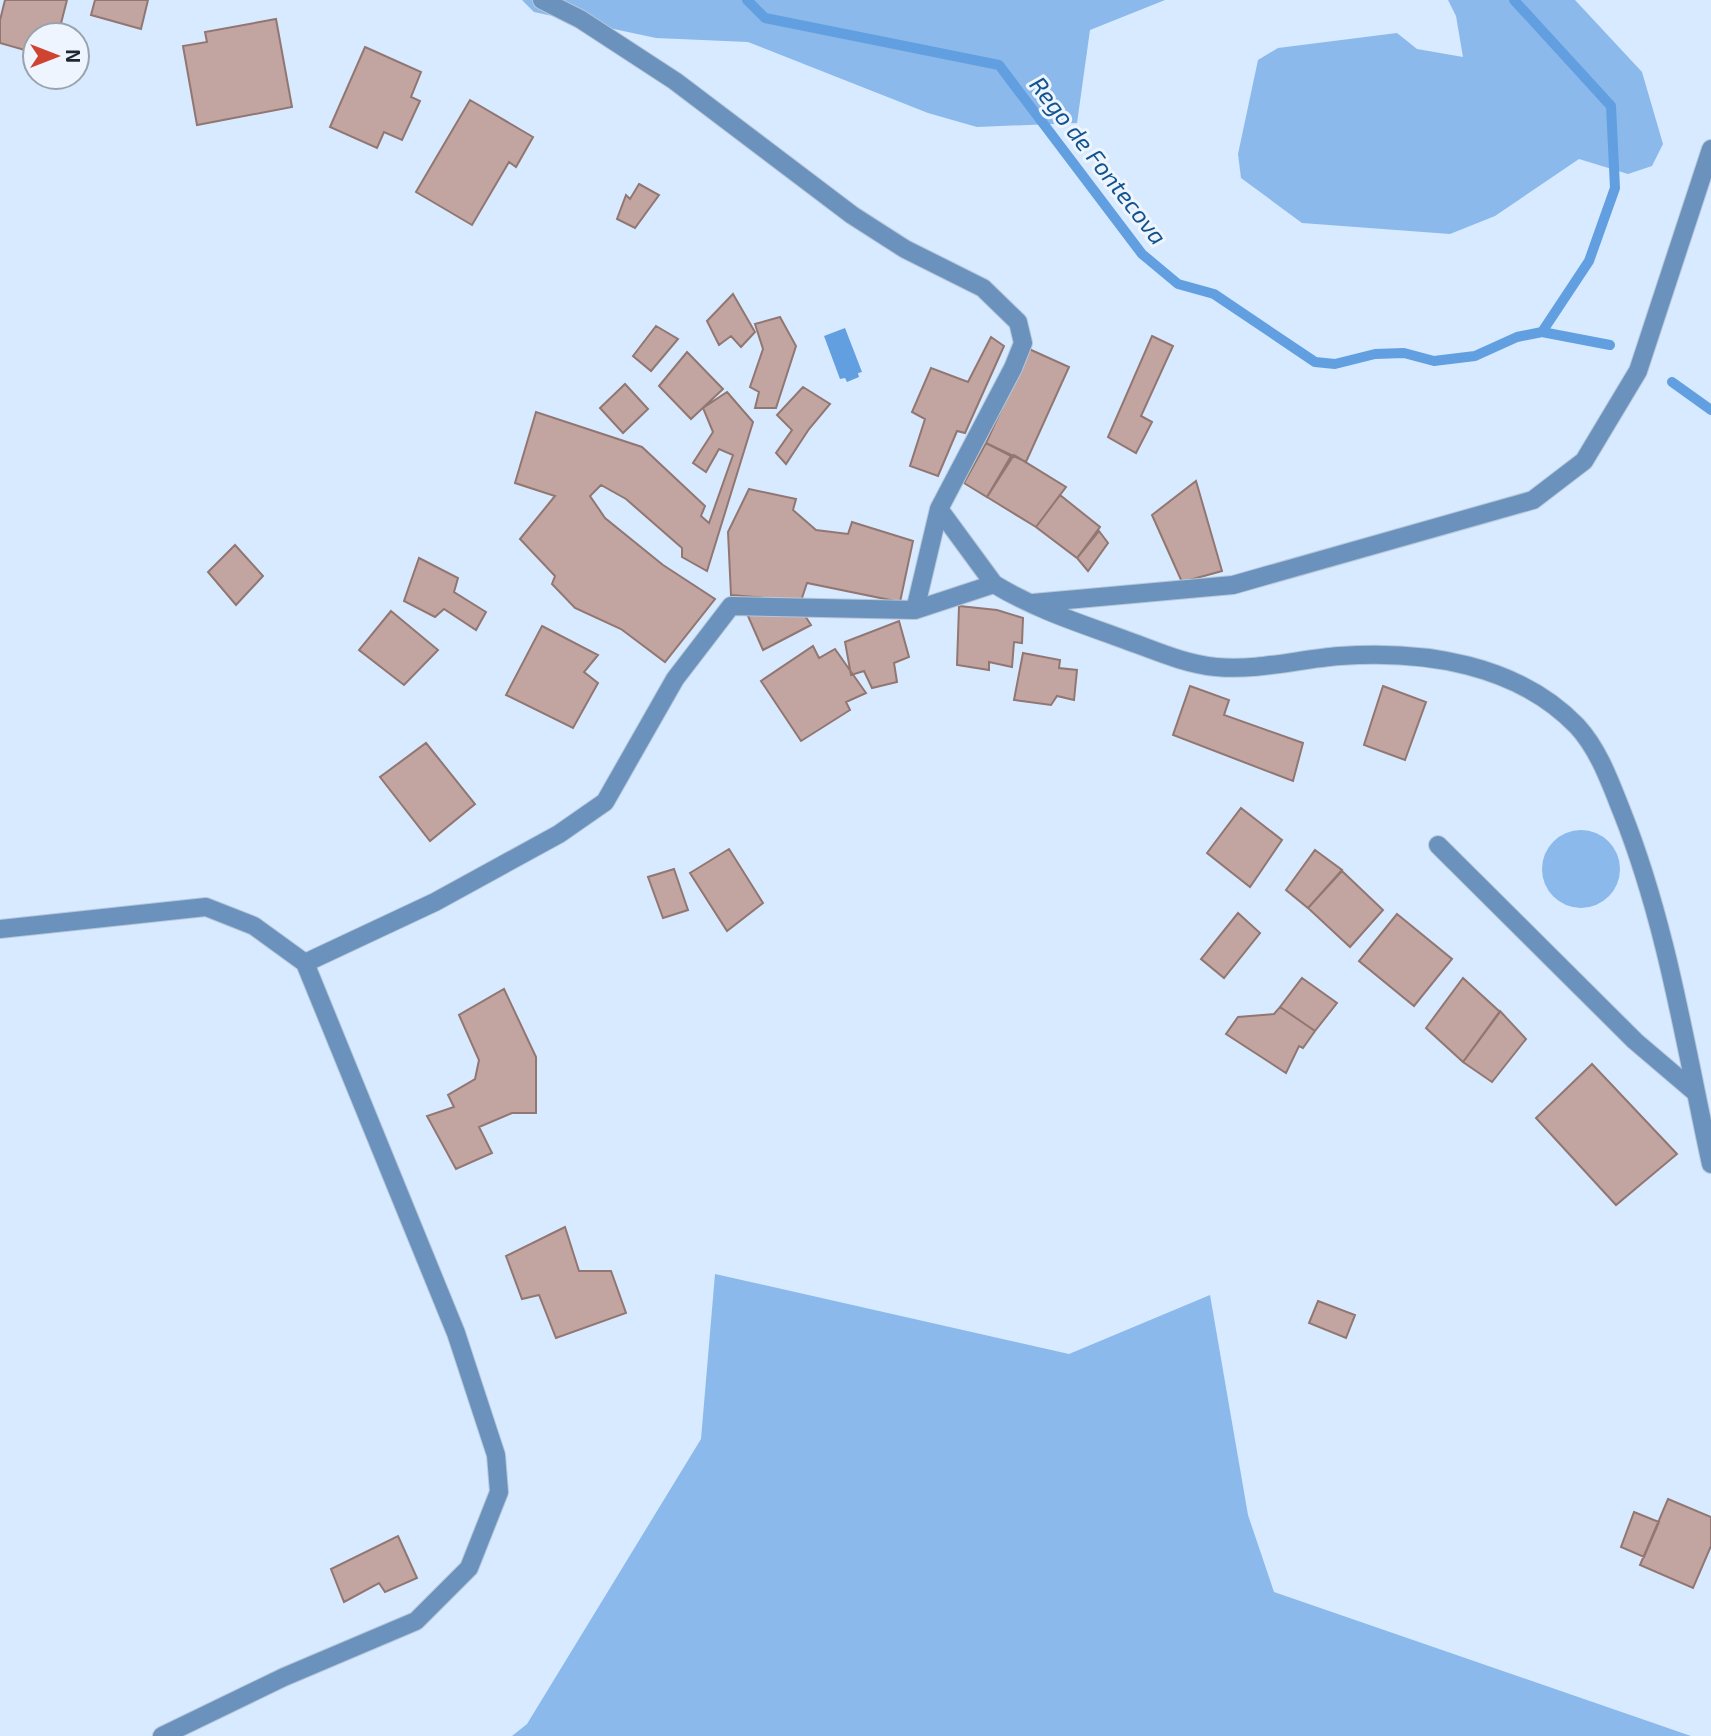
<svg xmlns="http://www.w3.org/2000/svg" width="1711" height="1736" font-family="'Exo 2',sans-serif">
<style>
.green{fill:#8bb9eb}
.water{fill:#629fe0}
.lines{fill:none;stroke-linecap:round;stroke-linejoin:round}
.stream{stroke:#629fe0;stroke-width:10}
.building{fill:#c2a5a0;stroke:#917671;stroke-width:2}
.street-casing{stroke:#b6c7d9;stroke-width:20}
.street{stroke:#6a92bd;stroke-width:18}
.labels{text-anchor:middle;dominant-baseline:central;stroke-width:6;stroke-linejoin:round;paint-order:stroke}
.water-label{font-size:24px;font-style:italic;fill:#12538f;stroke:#eef5fe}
</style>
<rect width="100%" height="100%" fill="#d7eaff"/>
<path class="green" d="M522,0h643l-75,30 -13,93 -100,4 -49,-14 -180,-71 -92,-4 -122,-26z
M1448,0h127l67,72 21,72 -11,22 -24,8 -49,-15 -84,57 -45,18 -148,-11 -61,-45 -3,-24 20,-94 20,-12 119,-15 20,16 46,8 -7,-41z
M1542 869a39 39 0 1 1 78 0a39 39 0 1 1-78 0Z
M715,1274l354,80 141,-59 38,220 26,77 417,144h-1179l15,-12 174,-285z"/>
<path class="water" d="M845,328l17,44 -4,1 1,4 -12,5 -2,-4 -5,1 -16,-43z"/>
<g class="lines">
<path class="stream" d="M747,0l18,18 234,47 143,189 36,30 36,10 101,68 20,2 40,-10 29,-1 30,8 41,-5 42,-19 25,-5 68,13
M1514,0l97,106 4,82 -26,73 -47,71
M1672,382l39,28"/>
</g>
<path class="building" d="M5,0h62l-9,35h-23v18l-35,-10v-23z
M95,0h53l-7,29 -50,-14z
M276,19l16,88 -95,18 -14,-79 24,-4 -2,-10z
M365,47l56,25 -10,25 9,4 -18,39 -18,-8 -7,16 -47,-21z
M470,100l63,37 -17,30 -7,-5 -37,63 -56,-33z
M639,184l20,11 -24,33 -18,-9 9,-24 4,4z
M733,294l22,38 -14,15 -10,-11 -12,9 -12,-24z
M780,317l16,29 -20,62h-21l4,-16 -9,-5 13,-38 -8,-25z
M656,326l22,13 -27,32 -18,-15z
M1152,336l21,10 -32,70 11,6 -16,31 -28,-16z
M991,337l13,9 -39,87 -8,-2 -19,45 -28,-10 15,-47 -13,-7 19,-44 37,14z
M1029,349l40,18 -43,95 -40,-19z
M687,352l36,37 -32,30 -32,-33z
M625,384l23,25 -25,24 -23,-25z
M803,387l27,17 -21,25 -23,35 -10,-11 16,-23 -15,-15z
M727,392l26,30 -46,149 -25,-14v-9l-56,-49 -25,-14 -11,11 15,22 58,47 52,34 -50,63 -44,-33 -46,-21 -23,-24 3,-8 -35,-37 35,-43 -40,-13 21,-71 106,35 63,59 -4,10 8,7 24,-68 -14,-6 -13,23 -13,-9 20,-31 -10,-24z
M986,443l25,13 -24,41 -23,-14z
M1014,455l52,32 -30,40 -49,-30z
M1196,481l26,90 -40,11 -30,-67z
M749,489l47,10 -3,11 23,20 32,4 4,-12 61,19 -13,61 -93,-19 -6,18 -70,-6 -3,-63z
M1060,495l40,32 -23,31 -41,-31z
M1099,531l9,12 -20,28 -11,-13z
M235,545l28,31 -27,29 -28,-33z
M419,558l39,20 -4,14 32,20 -10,18 -32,-21 -9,8 -31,-16z
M959,606l38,4 26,8 -1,25 -8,-1 -2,25 -23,-5v8l-32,-5z
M762,610l40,1 9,14 -48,25 -15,-34z
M391,611l47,39 -34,35 -45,-35z
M899,621l10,36 -15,6 3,19 -25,6 -8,-17 -13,4 -6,-33z
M542,626l56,29 -14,17 14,11 -25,45 -67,-33z
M813,646l6,12 16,-9 31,44 -20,9 4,8 -49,31 -40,-60z
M1023,653l37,7 -1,8 18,2 -3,30 -17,-4 -6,9 -37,-5z
M1190,686l39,14 -5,15 79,28 -10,38 -120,-46z
M1383,686l43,16 -21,58 -41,-15z
M426,743l49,61 -45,37 -50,-64z
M1241,808l41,32 -32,47 -43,-34z
M729,849l34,54 -36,28 -37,-58z
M1315,850l27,20 -34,38 -22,-18z
M674,869l14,41 -25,8 -15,-41z
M1342,871l41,39 -33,37 -42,-39z
M1238,913l22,20 -36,45 -23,-19z
M1397,914l55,45 -38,47 -55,-45z
M1302,978l35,25 -22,28 -35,-24z
M1463,978l37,34 -37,50 -37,-34z
M504,989l32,68v56h-24l-33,14 13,26 -36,16 -29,-53 27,-9 -6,-12 27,-16 4,-19 -20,-45z
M1280,1007l35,24 -12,17 -4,-2 -13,27 -60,-39 12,-17 36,-3z
M1500,1011l26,28 -34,43 -29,-20z
M1592,1064l85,90 -61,51 -80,-87z
M565,1227l14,44h32l15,42 -70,25 -17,-43 -17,4 -16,-43z
M1318,1301l37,14 -9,23 -37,-15z
M1668,1499l43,18v29l-18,42 -53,-23z
M1634,1512l25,10 -15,35 -23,-10z
M398,1536l19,42 -32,14 -6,-9 -35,19 -13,-33z"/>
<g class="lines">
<g class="street-casing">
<path id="street" d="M542,0l38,19 95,62 177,134 53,34 78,39 35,34 5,21 -10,25 -74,141 55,75
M1033,603l200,-18 300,-85 51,-39 54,-90 73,-222
M915,610l24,-101
M1438,845l197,196 61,52
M0,929l206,-22 48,19 51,37 151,370 40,122 3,37 -30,76 -53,53 -132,56 -122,59
M305,963l130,-61 124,-68 46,-32 70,-123 56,-73 184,4 79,-26c41,25 85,39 129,55 31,11 61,25 93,28 42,4 83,-8 124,-11 84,-6 177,8 237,70 22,24 33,56 45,86 45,113 63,233 89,352"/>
</g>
<use href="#street" class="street"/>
</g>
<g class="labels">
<g class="water-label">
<text transform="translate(1099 160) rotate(52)">Rego de Fontecova</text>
</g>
</g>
<g transform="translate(56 56) rotate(90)"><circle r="33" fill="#eef5fe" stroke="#9ba2ab" stroke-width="2"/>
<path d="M0-5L12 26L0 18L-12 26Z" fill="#cf4331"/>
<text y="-10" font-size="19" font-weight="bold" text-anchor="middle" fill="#1f262e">N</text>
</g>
</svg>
